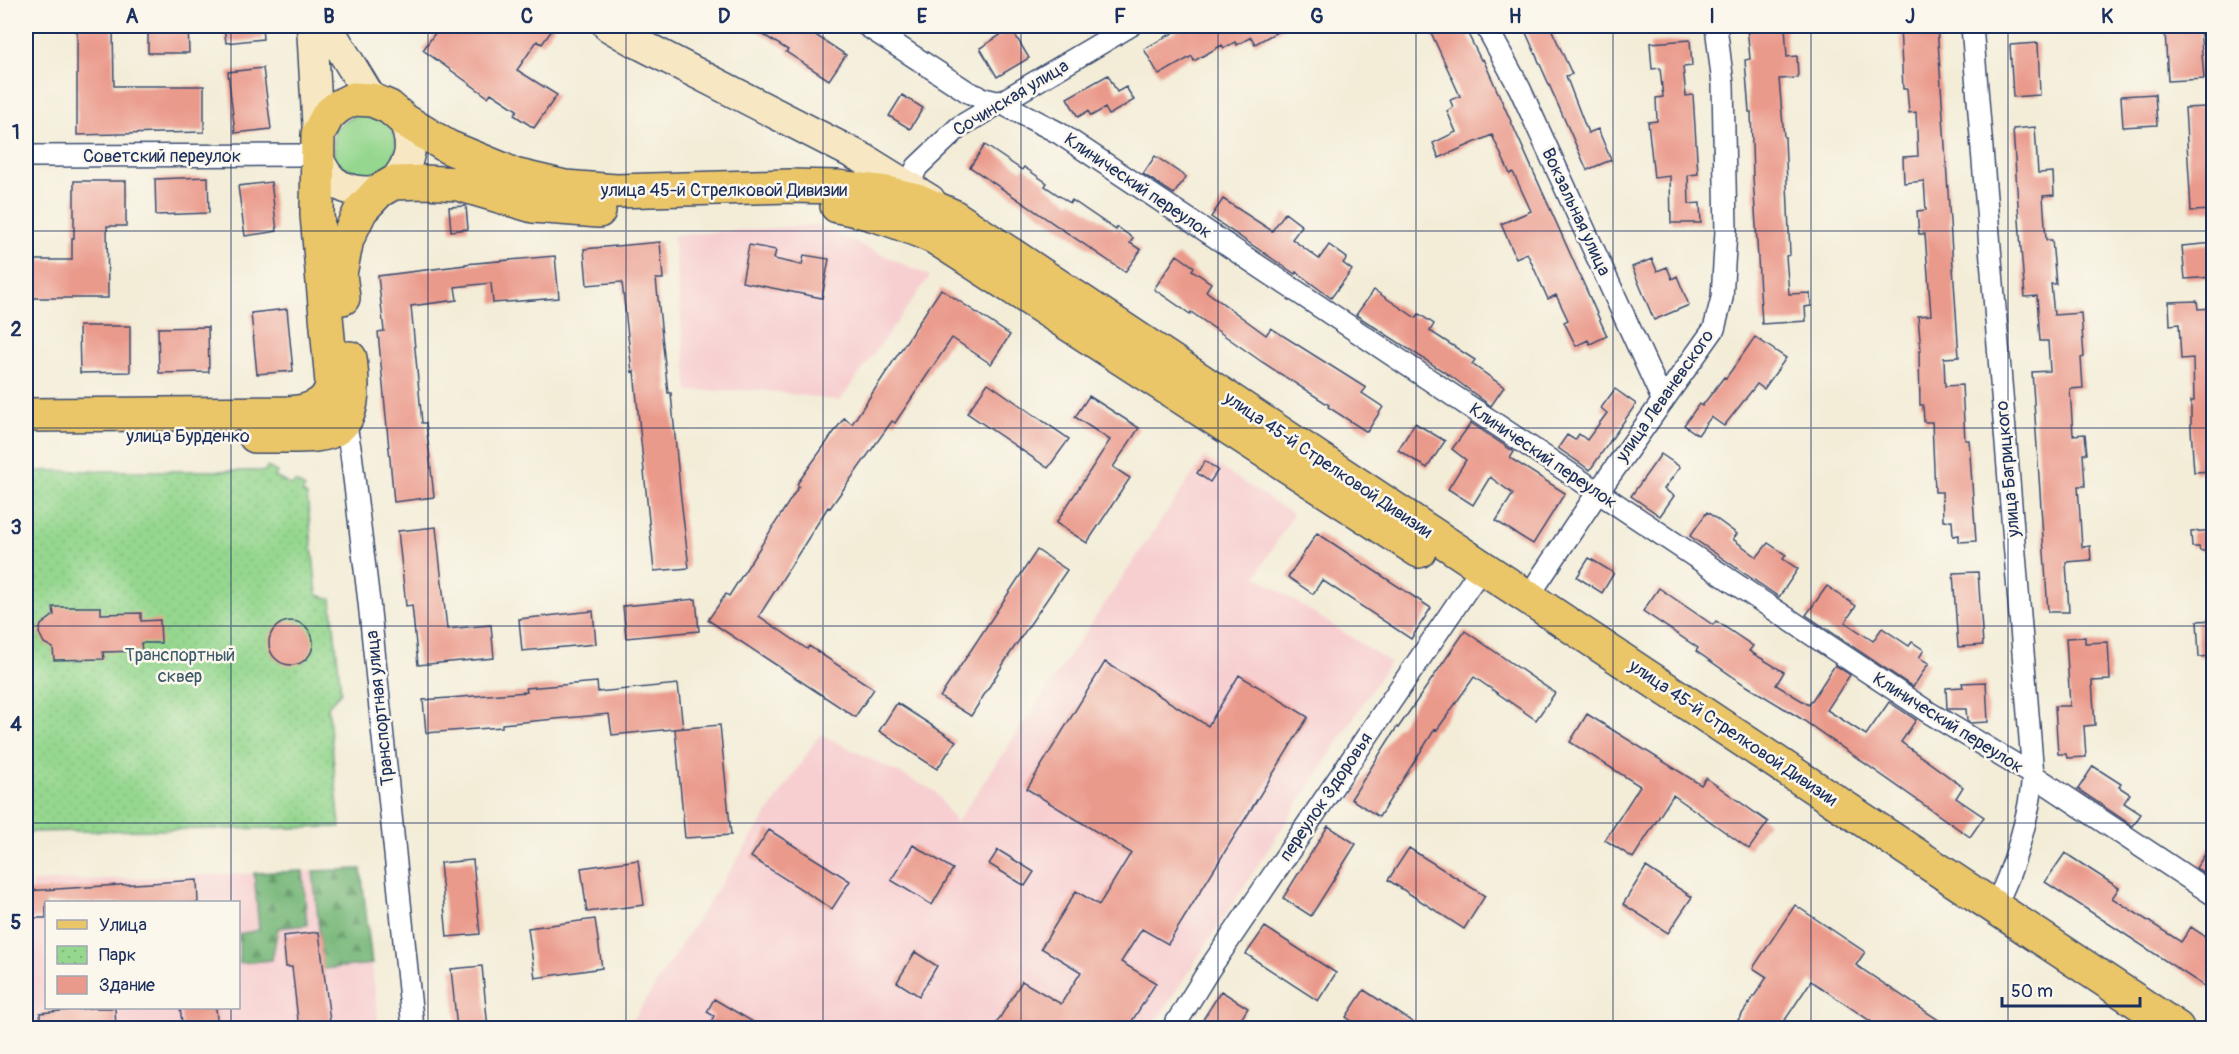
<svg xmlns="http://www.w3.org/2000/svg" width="2239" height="1054" font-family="Pangolin,sans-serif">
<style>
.built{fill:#f7cfd1;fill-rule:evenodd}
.grass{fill:#95d78f;stroke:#588376;stroke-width:1.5}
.forest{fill:url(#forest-firs);stroke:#4a746c;stroke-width:1.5}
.park{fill:url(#park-dots);stroke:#588376;stroke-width:1.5}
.building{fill:#ea9a8b}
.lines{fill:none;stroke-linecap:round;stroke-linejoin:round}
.minor-casing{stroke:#3b4c70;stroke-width:24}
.secondary-casing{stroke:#3b4c70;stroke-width:33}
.primary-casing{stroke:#3b4c70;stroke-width:36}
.minor{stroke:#fff;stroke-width:21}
.secondary{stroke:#f7e8c3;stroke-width:30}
.primary{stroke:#ebc669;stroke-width:33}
.grid{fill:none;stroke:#1b2f5e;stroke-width:1.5;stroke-opacity:0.55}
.labels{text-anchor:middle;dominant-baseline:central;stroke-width:5;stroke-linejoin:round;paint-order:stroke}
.street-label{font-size:18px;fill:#1b2f5e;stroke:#fbf7ec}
.park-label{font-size:18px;fill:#3a596a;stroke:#fbf7ec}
.neatline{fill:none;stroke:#1b2f5e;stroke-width:2}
.grid-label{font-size:20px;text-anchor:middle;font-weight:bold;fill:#1b2f5e}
</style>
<defs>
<pattern id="forest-firs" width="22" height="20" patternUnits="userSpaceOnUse" patternTransform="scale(1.5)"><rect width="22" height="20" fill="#78b87a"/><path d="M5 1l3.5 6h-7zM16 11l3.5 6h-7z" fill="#629667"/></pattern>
<pattern id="park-dots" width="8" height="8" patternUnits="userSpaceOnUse" patternTransform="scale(1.5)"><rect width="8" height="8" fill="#95d78f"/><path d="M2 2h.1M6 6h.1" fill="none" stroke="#80b97e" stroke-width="1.8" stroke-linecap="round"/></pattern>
</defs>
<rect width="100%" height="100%" fill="#fbf7ec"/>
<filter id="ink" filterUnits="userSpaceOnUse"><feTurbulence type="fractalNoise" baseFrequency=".0167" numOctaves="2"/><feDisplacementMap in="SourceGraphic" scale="12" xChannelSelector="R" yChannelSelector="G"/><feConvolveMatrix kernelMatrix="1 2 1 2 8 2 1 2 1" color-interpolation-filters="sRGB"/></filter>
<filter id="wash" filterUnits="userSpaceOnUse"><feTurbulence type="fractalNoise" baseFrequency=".008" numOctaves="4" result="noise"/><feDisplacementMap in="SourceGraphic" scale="24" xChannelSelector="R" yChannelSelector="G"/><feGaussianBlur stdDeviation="1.35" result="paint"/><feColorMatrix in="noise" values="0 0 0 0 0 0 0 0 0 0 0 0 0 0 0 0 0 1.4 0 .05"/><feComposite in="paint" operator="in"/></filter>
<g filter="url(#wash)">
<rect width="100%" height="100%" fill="#f3edd8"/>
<path class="built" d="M816,225l114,51 -90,125 -78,-11 -74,1 -15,-156z
M1204,457l89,57 -37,62 134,86 -238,366h-524l54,-85 138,-209 115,57 21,32z
M361,869l18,159h-347v-146zM46,902h192v106h-192z"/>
<path class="grass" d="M361,112l29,12 7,21 -6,21 -18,12 -23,-1 -16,-15v-33z"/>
<path class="forest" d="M361,869l11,95 -49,5 -10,-98z
M303,871l4,54 -29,3 -6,32 -33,3v-29l20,-4 -5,-57z"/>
<path class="park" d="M267,467l10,5 -2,5 17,9 3,-4 10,6 -3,4 5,4 10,99 14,4 10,93 -13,14 12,121 -314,5v-361h234l4,1z"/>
<g id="blocks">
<path class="building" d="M77,26h36l1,60h90v46l-127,3z
M148,26h40l1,27h-41z
M224,26h38l1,13 -37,4z
M440,26h115l-13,18 -5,-3 -20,29 40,25 -23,33 -20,-13 3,-5 -26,-17 -3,4 -65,-47z
M749,26h53l44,29 -17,25 -43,-28 2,-2z
M1185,26h103l-33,18 -4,-7 -14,8 -2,-3 -11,6 -2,-3 -28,16 -2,-5 -33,19 -15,-26z
M1428,26h36l17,34 2,-1 124,277 -17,8 -2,-4 -12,6 -12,-24 4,-2 -12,-25 -8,4 -21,-46 -11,5 -15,-34 30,-13 -18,-39 -3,2 -18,-39 -53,23 -6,-15 23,-11 -9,-21 6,-4 -3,-7 10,-4z
M1523,26h27l22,48 -6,2 22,57 10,-4 13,31 -24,10z
M1747,26h38l2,31 10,-1 1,22 -19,1 5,58h1l5,118 -4,1 3,38 21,-1 1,13 -6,1 1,14 -44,3 -9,-147 -2,-65h-2l-4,-52 5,-1z
M1900,26h37l22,331 -15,1 1,28 17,-1 3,55h4l7,101 -17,1v-7l-6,1 -1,-16 -9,1 -1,-29h-7l-3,-70h-8l-1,-17h-3l-1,-54h2l-3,-35 13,-1 -6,-81h-6l-2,-23 9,-1 -2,-29 -20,2 -1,-26 15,-1 -2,-44 -7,1 -2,-24h-4z
M1011,28l18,30 -32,19 -17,-29z
M2200,28l4,51 -36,2 -3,-50z
M1690,40l2,26 -9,1 3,29 7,-1 5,79 -10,1 1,29 11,-1 1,20h-30l-1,-47 -16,2 -6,-56 9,-1 -1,-23 7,-1 -3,-29 -8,1 -2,-26z
M2038,43l2,52 -27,2 -3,-52z
M263,68l8,61 -36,4 -7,-61z
M1108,75l9,17 9,-5 8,13 -25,15 -4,-7 -14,8 -3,-5 -10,6 -11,-19z
M2155,94l2,31 -34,2 -2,-31z
M902,95l21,13 -13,21 -21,-13z
M2206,107l8,103 -23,1 -6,-103z
M2035,127l3,46 15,-1 1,23 -11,1 3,44h6l4,44h-5l3,31 27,-2 3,44 -3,1 2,30 -13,1 3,46 12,-1 2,20h-4l2,32h-7l4,61 8,-1 1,14 -25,2 3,50h-21l-16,-240 18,-1 -2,-30h-8l-3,-45 -12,1 -4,-48 -8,-120z
M985,145l37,25 2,-3 23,16 -2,3 25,17 2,-3 44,30 1,-3 16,11 -3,5 11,7 -16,22 -155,-105z
M1155,156l31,21 -12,17 -31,-20z
M208,177l1,36 -53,2 -1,-36z
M74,181h52v45h-19l1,72h-82v-38h46v-22h2z
M271,182l6,49 -32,5 -7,-50z
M1223,199l49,32 13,-18 17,13 -10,13 27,20 10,-14 18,13 -4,5 9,7 -21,28 -35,-26 -1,2 -84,-57z
M466,206l2,23 -17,2 -2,-24z
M660,242l3,37h-7l12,114h3l9,97 9,78 -35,3 -20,-200 -2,1 -10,-90 -35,3 -3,-36z
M2214,243v34l-29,2 -3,-33z
M749,245l27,5 -2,9 28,6 2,-10 25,4 -7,39 -80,-16z
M1177,255l17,12 -2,3 19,13 -5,8 60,44 5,-7 95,60 -4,5 21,14 -16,25 -39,-25 1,-2 -67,-43 -71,-50 -1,2 -36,-25z
M555,256l4,42 -66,5 -2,-20 -36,4 2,13 -46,6 11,117h4l8,74 -40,5 -16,-170 6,-1 -6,-55 87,-11v-1z
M1652,259l5,12 10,-4 5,12 5,-3 12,29 -35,15 -22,-53z
M941,289l69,46 -19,29 -39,-26 -57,85 -3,-2 -62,87 -2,-1 -69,109 48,33 2,-3 65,43 -19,28 -147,-97 18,-26 3,2 70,-110 -2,-2 47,-66 8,6z
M1374,290l42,28 3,-4 15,10 -4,7 45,29 -3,4 32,23 -13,19 -39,-29 -96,-62z
M2197,301l1,8 16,-1v163l-20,1 -3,-43v-28h3l-1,-43 -12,1 -2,-35 -9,1 -1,-23z
M287,309l6,62 -36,3 -6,-61z
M79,326h51v46l-50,1z
M208,327l1,45 -50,1 -1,-45z
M1755,337l31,21 -22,31 -7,-5 -33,42 -13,-9 -13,18 -14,-10 15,-21 3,2 22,-29 2,1z
M988,383l81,56 -21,29 -81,-55z
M1615,389l21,15 -46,66 -32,-22 9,-13 8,5 4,-6 8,6 20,-27 -6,-5z
M1089,396l50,32 -26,39 17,11 -43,65 -31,-20 54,-83 -35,-23z
M1415,423l30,18 -18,27 -29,-18z
M1471,423l43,29 -4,6 55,35 -32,51 -37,-23 17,-27 -23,-17 -17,28 -25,-16 18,-29 -14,-11z
M1661,454l19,13 -16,22 10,7 -14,20 -29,-20z
M1205,461l13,9 -8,12 -13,-9z
M1707,512l30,22 -4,5 24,18 11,-14 18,12 -3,4 15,10 -19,28 -89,-61z
M436,527l11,102 44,-4 3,33 -76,7 -6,-60 -6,1 -8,-75z
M2214,530v20l-14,1 -1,-4h-7l-1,-15z
M1317,533l114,75 -20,31 -89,-59 -9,14 -25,-17z
M1037,550l30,20 -58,85 -38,61 -31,-19z
M1589,558l25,15 -12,20 -25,-16z
M1978,572l5,73 -25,2 -5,-74z
M1827,586l29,20 -11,16 28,19 9,-13 27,18 3,-4 12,8 -5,8 10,5 -16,24 -107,-72z
M1659,588l54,37 3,-4 37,25 -4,5 35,21 -8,13 33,20 26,-40 15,10 -23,35 39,25 23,-33 27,18 -15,22 62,45 -7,11 28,19 -14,20 -170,-119 -58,-35 -46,-32 2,-3 -55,-37z
M696,599l3,32 -73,7 -3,-32z
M53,607h48v7l40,-1v8l19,-1 1,23h-20l1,8 -39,1 1,7 -50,1 -1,-12 -9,-5 -5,-10 2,-8 13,-10z
M593,611l3,33 -74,7 -3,-32z
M2214,620v36l-15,1 -2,-36z
M269 643a22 22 0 1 1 44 0a22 22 0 1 1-44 0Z
M1465,631l90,62 -19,27 -62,-43 -37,53 -2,-1 -56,88 -28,-18 46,-72 1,1z
M2085,637v6l23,-1 2,38 -18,1 3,44 -11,1 2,31 -19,1 -1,-4h-8l-3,-48h15l-4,-68z
M1105,662l103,64 31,-51 69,42 -140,227 -26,-15 -21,33 35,21 -29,46h-134l29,-48 39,23 20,-32 -40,-24 35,-57 23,14 32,-52 -104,-64z
M597,682l1,10 80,-8 5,44 -71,7 -3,-21 -107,10v3l-76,6 -3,-33 104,-8 -1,-4z
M1986,682l2,40 -18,1 -3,-3 -1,-11h-19l-1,-21 17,-1 -1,-4z
M897,703l59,38 -19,28 -58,-38z
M1587,714l114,71 5,-7 62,44 -19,27 -76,-54 -40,63 -28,-18 35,-54 -70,-44z
M720,725l11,110 -46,3 -10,-109z
M2093,766l28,18 -2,3 11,7 -6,9 17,11 -8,12 -55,-37z
M1328,826l28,18 -45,72 -28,-18z
M769,830l81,51 -18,28 -81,-52z
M2214,841v38l-18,-11z
M913,845l40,24 -21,36 -41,-25z
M1409,848l76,48 -21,33 -76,-49z
M998,850l36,22 -9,14 -36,-22z
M2065,853l54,35 -7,10 69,44 10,-15 23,15v35l-7,11 -162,-106z
M473,860l7,74 -33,3 -7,-74z
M638,860l6,45 -57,7 -6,-44z
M1646,867l46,30 -24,36 -45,-29z
M197,880l1,23h-152v15h-20v-27z
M1795,905l70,47 -9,13 96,64h-70l-71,-48 -32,48h-47l35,-52 -14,-9z
M595,919l7,49 -67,10 -7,-50z
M1265,927l71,46 -18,28 -72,-47z
M319,932l12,97h-32l-7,-62h-6l-3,-31z
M915,952l22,14 -18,30 -22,-14z
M482,966l6,63h-31l-6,-60z
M1364,990l59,39h-60l-17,-12z
M1221,991l27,17 -13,21h-38z
M714,999l51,30h-58l7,-13 -7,-4z
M92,1008h23l1,21h-75l-1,-16z
M180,1008h36l2,21h-35z"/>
</g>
</g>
<g filter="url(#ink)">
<use href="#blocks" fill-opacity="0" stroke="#3b4c70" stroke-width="1.5"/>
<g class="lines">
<g class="minor-casing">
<path id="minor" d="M867,26l101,66 16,7 17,4 58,30 869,579 105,63 181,120
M1486,26l34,63 143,312
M1972,26l61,749c-3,38 -20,99 -39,132
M26,156l272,-1
M903,197l14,-30 42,-40 171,-101
M342,413l3,8 6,32 18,149 44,426
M1528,597l70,-105 116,-163 8,-31 4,-67 -3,-147 -7,-58
M1173,1028l37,-60 272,-401"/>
</g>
<g class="secondary-casing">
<path id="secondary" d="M312,26l6,108
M327,26l45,74
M608,26l24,14 232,119 66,41
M317,154c10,31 30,40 62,37
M393,183c19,-22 21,-36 11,-63"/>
</g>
<g class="primary-casing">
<path id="primary" d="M837,206c35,6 64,17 97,31l485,314
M343,298l-3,-24 7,-35 14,-29 18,-19 14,-8 32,-1 33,2 75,22 66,5
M26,415l261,-2c19,-1 43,-6 45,-30l-15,-168 1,-81 10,-19 11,-9 14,-7 19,1 17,7 15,13 44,27 51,21 15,7 51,12 51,4 174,-5 47,1 50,6 30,7 36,16 1224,812
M255,436c71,-1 106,12 95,-78"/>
</g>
<use href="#minor" class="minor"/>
<use href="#secondary" class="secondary"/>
<use href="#primary" class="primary"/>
</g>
</g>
<path class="grid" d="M231,26v876M428,26v1002M626,26v1002M823,26v1002M1021,26v1002M1218,26v1002M1416,26v1002M1613,26v1002M1811,26v1002M2008,26v1002M26,231h2188M26,428h2188M26,626h2188M26,823h2188M231,1008v20"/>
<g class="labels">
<g class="street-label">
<text transform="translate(1011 98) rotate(-31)">Сочинская улица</text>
<text x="162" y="156">Советский переулок</text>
<text transform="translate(1138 186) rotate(34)">Клинический переулок</text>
<text x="724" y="190">улица 45-й Стрелковой Дивизии</text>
<text transform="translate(1576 212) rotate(65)">Вокзальная улица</text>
<text transform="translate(1665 396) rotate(-55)">улица Леваневского</text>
<text x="188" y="436">улица Бурденко</text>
<text transform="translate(1543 456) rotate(34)">Клинический переулок</text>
<text transform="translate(1328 465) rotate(34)">улица 45-й Стрелковой Дивизии</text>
<text transform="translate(2008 469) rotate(-95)">улица Багрицкого</text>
<text transform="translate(380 708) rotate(-96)">Транспортная улица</text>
<text transform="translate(1948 723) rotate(32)">Клинический переулок</text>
<text transform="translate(1733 733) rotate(34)">улица 45-й Стрелковой Дивизии</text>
<text transform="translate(1326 797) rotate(-56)">переулок Здоровья</text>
</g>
<g class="park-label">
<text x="180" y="655">Транспортный<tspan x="180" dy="21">сквер</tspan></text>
</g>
</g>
<rect width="2239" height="1054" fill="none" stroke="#fbf7ec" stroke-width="66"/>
<rect x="45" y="901" width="195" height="108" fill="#fbf7ec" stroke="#a1a7b3" stroke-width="1.5"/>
<rect x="57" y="920" width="30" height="9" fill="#ebc669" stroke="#a1a7b3" stroke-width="1.5"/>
<text x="99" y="931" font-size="18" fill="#1b2f5e">Улица</text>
<rect x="57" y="946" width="30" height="18" fill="url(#park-dots)" stroke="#a1a7b3" stroke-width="1.5"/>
<text x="99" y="961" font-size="18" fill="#1b2f5e">Парк</text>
<rect x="57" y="976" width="30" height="18" fill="#ea9a8b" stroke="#a1a7b3" stroke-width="1.5"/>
<text x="99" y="991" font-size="18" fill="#1b2f5e">Здание</text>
<path d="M2002 997v9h138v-9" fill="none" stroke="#1b2f5e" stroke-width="3"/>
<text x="2011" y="997" font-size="18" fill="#1b2f5e" stroke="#fbf7ec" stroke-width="4.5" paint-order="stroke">50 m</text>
<rect x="33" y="33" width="2173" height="988" class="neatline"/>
<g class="grid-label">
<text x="132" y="23">A</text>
<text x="329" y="23">B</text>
<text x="527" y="23">C</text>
<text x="724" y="23">D</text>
<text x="922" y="23">E</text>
<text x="1120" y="23">F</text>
<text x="1317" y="23">G</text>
<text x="1515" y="23">H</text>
<text x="1712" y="23">I</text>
<text x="1910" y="23">J</text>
<text x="2107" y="23">K</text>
<text x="16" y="139">1</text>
<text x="16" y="336">2</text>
<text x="16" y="534">3</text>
<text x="16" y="731">4</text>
<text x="16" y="929">5</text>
</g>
</svg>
